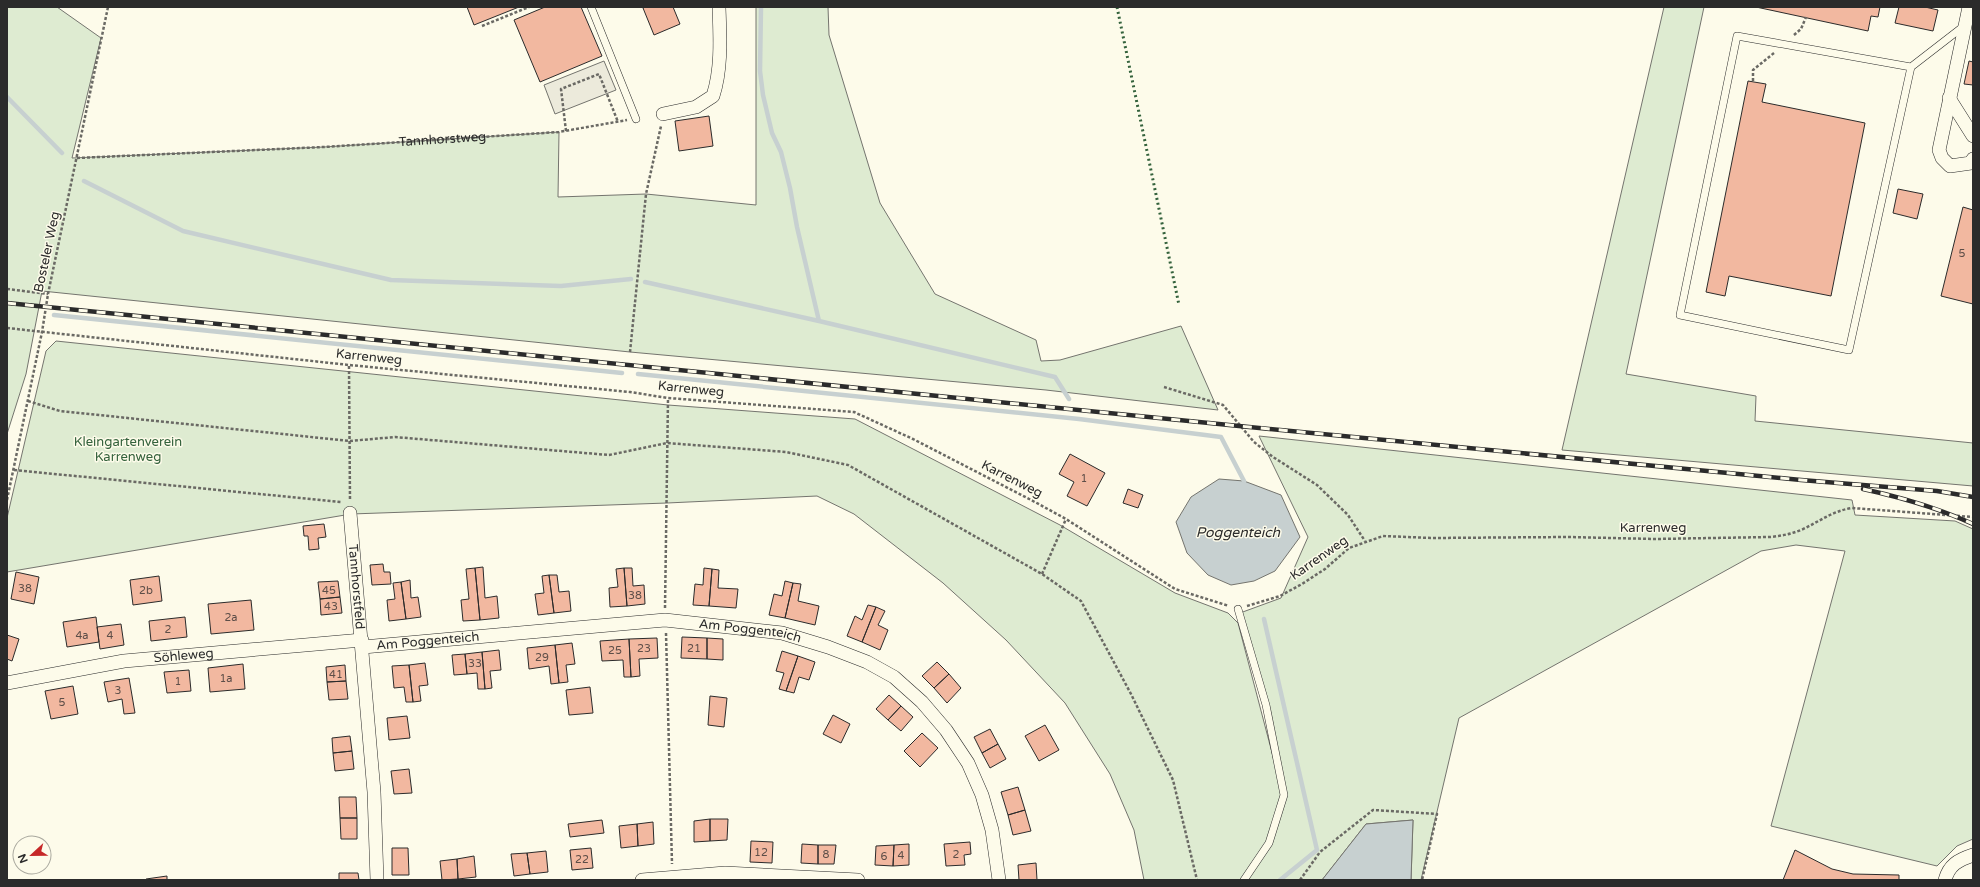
<svg xmlns="http://www.w3.org/2000/svg" width="1980" height="887" font-family="'Varela Round',sans-serif">
<style>
.green{fill:#deebd1;stroke:#74746e}
.parking{fill:#eceadb;stroke:#74746e}
.water{fill:#c7d0d0;stroke:#74746e}
.lines{fill:none;stroke-linecap:round;stroke-linejoin:round}
.stream{stroke:#c7d0d0;stroke-width:4.5}
.building{fill:#f2b8a0;stroke:#2b2b2b}
.service-casing{stroke:#2b2b2b;stroke-width:8}
.minor-casing{stroke:#2b2b2b;stroke-width:14}
.path{stroke:#6a6964;stroke-width:2.5;stroke-dasharray:3 2;stroke-linecap:butt}
.service{stroke:#fdfbea;stroke-width:7}
.minor{stroke:#fdfbea;stroke-width:13}
.rail-casing{stroke:#2b2b2b;stroke-width:4.5}
.rail{stroke:#fdfbea;stroke-width:3;stroke-dasharray:9;stroke-linecap:butt}
.hedge{stroke:#34623c;stroke-width:3;stroke-dasharray:2 3;stroke-linecap:butt}
.labels{text-anchor:middle;dominant-baseline:central;stroke-width:3;stroke-linejoin:round;paint-order:stroke}
.number-label{font-size:11px;fill:#5d4e48}
.street-label{font-size:13px;fill:#2b2b2b;stroke:#fdfbea}
.park-label{font-size:13px;fill:#34623c;stroke:#fdfbea}
.water-label{font-size:14px;font-style:italic;fill:#2b2b2b;stroke:#fdfbea}
</style>
<rect width="100%" height="100%" fill="#fdfbea"/>
<path class="green" d="M7,7h50l44,31 -29,120 252,-11 235,-15 -1,65 88,-3 110,11v-198h72l1,28 51,168 55,91 101,46 5,21 19,-1 121,-34 37,84 -172,-20 -416,-38 -588,-61 -16,83 -19,60z
M1664,7h40l-78,367 130,22 -1,25 218,22v43l-411,-36z
M56,341l612,64 187,14 205,106 115,68 53,20 10,10 43,164 -15,-83 -26,-91 41,-15 27,-61 -49,-101 593,64 3,15 100,6 18,8v310l-16,7 -20,20 -166,-40 74,-275 -49,-6 -35,6 -302,167 -38,162h-10l2,-60 -47,4 -44,56h-178l-10,-50 -24,-56 -45,-71 -59,-63 -63,-57 -89,-69 -37,-18 -150,7 -316,11 -344,58v-54l39,-167z"/>
<path class="parking" d="M604,61l12,29 -61,24 -11,-29z"/>
<path class="water" d="M1219,479l25,2 37,14 19,42 -25,34 -21,10 -23,4 -23,-10 -21,-22 -11,-31 15,-25z
M1413,820l-2,60h-89l44,-56z"/>
<g class="lines">
<path class="stream" d="M761,7l-1,64 3,24 9,38 9,19 9,36 7,39 22,94
M7,97l55,56
M84,181l99,50 208,49 170,6 70,-7
M645,282l174,39 236,56 14,22
M54,315l568,58
M638,374l441,45 142,18 23,44
M1264,619l53,231 -37,30"/>
</g>
<path class="building" d="M467,7h52l-45,18z
M545,7h36l21,49 -62,26 -26,-62z
M646,7h27l7,17 -26,11 -11,-27z
M1756,7h124l-2,10 -7,-1 -3,15z
M1899,7h26l13,3 -5,21 -38,-8z
M1969,61l4,1v23l-9,-1z
M1748,81l18,3 -4,18 103,21 -34,173 -102,-20 -4,20 -19,-4z
M709,116l4,30 -34,5 -4,-30z
M1898,189l25,5 -6,25 -24,-6z
M1963,207l10,3v94l-32,-8z
M1070,454l35,19 -18,33 -20,-10 7,-14 -15,-8z
M1128,489l15,6 -5,13 -15,-5z
M324,524l2,13 -8,1 1,11 -10,1 -1,-14h-4l-1,-10z
M383,564l1,8h6l1,12 -19,1 -2,-20z
M483,567l2,31 12,-2 2,22 -19,2 -5,-52z
M475,568l5,52 -17,1 -2,-21 8,-1 -3,-30z
M624,568h8l1,18 11,-1 1,19 -18,2z
M624,568l3,38 -17,1 -1,-19 9,-1 -2,-18z
M704,568l8,1 -3,37 -16,-1 2,-21 8,1z
M712,569l7,1 -1,18 20,1 -2,19 -27,-2z
M16,572l23,5 -5,27 -23,-5z
M549,575h8l2,17 10,-1 2,20 -17,2z
M549,575l5,38 -16,2 -3,-21 9,-1 -2,-17z
M159,576l3,25 -29,4 -3,-25z
M410,580l1,18 7,-1 3,20 -15,2 -5,-37z
M338,581l2,16 -20,2 -2,-17z
M785,581l8,2 -8,35 -16,-3 5,-21 8,2z
M401,582l5,37 -17,2 -2,-21 8,-1 -2,-16z
M793,583l8,1 -3,17 21,5 -4,19 -30,-7z
M340,597l2,16 -21,2 -1,-16z
M251,600l3,30 -43,4 -3,-30z
M868,605l8,2 -14,35 -15,-6 8,-20 7,4z
M876,607l9,4 -7,14 10,5 -8,20 -18,-8z
M96,617l3,25 -32,5 -4,-25z
M185,617l2,20 -36,4 -2,-20z
M121,624l3,21 -24,4 -3,-22z
M7,635l12,4 -7,22 -5,-2z
M682,637l25,1v21l-26,-1z
M657,638l1,20 -19,1 1,17 -9,1 -2,-38z
M707,638l16,1v21l-16,-1z
M629,639l2,38h-7l-1,-17 -21,1 -2,-20z
M572,643l3,21 -9,1 2,17 -9,1 -4,-38z
M555,645l4,38 -8,1 -2,-18 -20,3 -2,-21z
M499,650l2,20 -11,1 2,17 -7,1 -3,-37z
M782,651l16,5 -12,35 -7,-2 5,-16 -8,-2z
M482,652l3,37h-7l-1,-16 -10,1 -2,-20z
M465,654l2,20 -13,1 -2,-20z
M798,656l17,6 -6,18 -10,-3 -5,16 -8,-2z
M937,662l12,12 -15,14 -12,-12z
M425,663l3,22 -9,1 2,15 -8,1 -4,-37z
M243,664l2,25 -35,3 -2,-24z
M345,665l1,16 -19,1 -1,-15z
M409,665l4,37h-7l-2,-15 -10,1 -2,-22z
M189,670l2,21 -24,2 -3,-21z
M949,674l12,14 -14,15 -13,-15z
M129,678l6,35 -11,1 -2,-15 -14,3 -4,-20z
M346,681l2,18 -19,1 -2,-18z
M73,686l5,28 -27,5 -6,-28z
M590,687l3,26 -24,2 -3,-25z
M889,695l12,11 -13,14 -12,-11z
M710,696l17,2 -3,29 -16,-2z
M901,706l12,11 -12,14 -13,-11z
M833,715l17,9 -9,19 -18,-9z
M407,716l3,22 -21,2 -2,-22z
M1045,725l14,25 -20,11 -14,-25z
M990,729l8,15 -16,9 -8,-16z
M922,733l16,15 -18,19 -16,-16z
M350,736l2,15 -19,2 -1,-15z
M998,744l8,15 -16,9 -8,-15z
M352,751l2,18 -19,2 -2,-18z
M409,769l3,24 -18,1 -3,-23z
M1018,787l7,23 -17,5 -7,-23z
M339,797h17l1,21h-17z
M1025,810l6,21 -18,4 -5,-20z
M340,818h17v21h-16z
M710,819h18l-1,21 -17,1z
M710,819v22l-16,1v-21z
M602,820l2,13 -34,4 -2,-13z
M653,822l1,22 -16,2 -1,-22z
M637,824l1,22 -17,2 -2,-22z
M751,841l22,1 -1,21 -22,-1z
M970,842l1,12 -7,1 1,10 -19,1 -2,-22z
M802,844l16,1v19l-17,-1z
M909,844v21l-16,1 1,-21z
M818,845h18l-2,19h-16z
M894,845l-1,21 -18,-1 1,-19z
M392,848h16l1,27h-17z
M591,848l2,20 -21,2 -2,-20z
M1795,850l37,19 21,5 46,1v5h-116z
M546,851l2,21 -18,2 -3,-21z
M527,853l3,21 -16,2 -3,-22z
M474,856l2,21 -18,2 -1,-20z
M457,859l1,20 -16,1 -2,-19z
M1036,863l1,17h-18l-1,-15z
M339,873h19l1,7h-20z
M167,876v4h-21v-1z"/>
<g class="lines">
<g class="service-casing">
<path id="service" d="M591,7l45,112
M1911,67l-174,-31 -57,279 169,35 62,-283 53,-41
M1238,609l28,96 18,90 -15,48 -25,37"/>
</g>
<g class="minor-casing">
<g id="minor">
<path d="M1969,7l-30,143 3,8 8,8 21,-3 2,-4"/>
<path d="M1949,98l24,38"/>
<path d="M663,114l33,-7 17,-11c9,-28 7,-59 6,-89"/>
<path id="s2" d="M350,513l24,279 3,88"/>
<path id="s3" d="M363,647l302,-27 117,13 46,14 39,15 27,15 28,25 24,28 22,33 14,32 10,35 7,50"/>
<path id="s4" d="M7,683l117,-22 238,-21"/>
<path d="M642,880l83,-7 133,7"/>
<path d="M1945,880c4,-15 13,-20 28,-25"/>
</g>
</g>
<g class="path">
<path d="M482,26l47,-19"/>
<path d="M1794,35l7,-6 5,-12"/>
<path d="M1753,81v-11l21,-17"/>
<path d="M566,131l-5,-42 38,-15 19,48"/>
<path id="s1" d="M77,158l247,-11 235,-15 68,-12"/>
<path d="M7,289l41,5"/>
<path d="M7,328l342,37 281,27 38,6 186,14 59,27 122,63 31,17 109,70 54,17"/>
<path d="M630,352l16,-158 15,-68"/>
<path d="M349,366l1,135"/>
<path d="M1164,387l59,18 31,37 19,15 44,28 31,30 17,26"/>
<path d="M28,401l32,10 290,30 45,-4 214,18 58,-12 119,9 62,13 194,109 39,27 50,93 42,86 24,100"/>
<path d="M14,470l327,32"/>
<path d="M7,500l35,-168 6,-38 60,-287"/>
<path d="M1042,574l24,-55"/>
<path d="M1247,606l33,-10 22,-12 23,-15 24,-21 34,-12 49,2 136,-1 87,2 115,-2c11,-1 21,-3 31,-7 18,-8 31,-19 51,-22l121,9"/>
<path d="M665,608l3,-209"/>
<path d="M666,633l6,231"/>
<path d="M1300,880l20,-28 53,-42 64,4 -15,66"/>
</g>
<use href="#service" class="service"/>
<use href="#minor" class="minor"/>
<g class="rail-casing">
<path id="rail" d="M7,303l1232,123 562,54 136,11 36,6
M1863,489c37,8 75,19 110,35"/>
</g>
<use href="#rail" class="rail"/>
<path class="hedge" d="M1117,7l62,298"/>
</g>
<g class="labels">
<g class="number-label">
<text x="1962" y="253">5</text>
<text x="1084" y="478">1</text>
<text x="25" y="588">38</text>
<text x="146" y="590">2b</text>
<text x="329" y="590">45</text>
<text x="635" y="595">38</text>
<text x="331" y="606">43</text>
<text x="231" y="617">2a</text>
<text x="168" y="629">2</text>
<text x="82" y="635">4a</text>
<text x="110" y="635">4</text>
<text x="644" y="648">23</text>
<text x="694" y="648">21</text>
<text x="615" y="650">25</text>
<text x="542" y="657">29</text>
<text x="475" y="663">33</text>
<text x="336" y="674">41</text>
<text x="226" y="678">1a</text>
<text x="178" y="681">1</text>
<text x="118" y="690">3</text>
<text x="62" y="702">5</text>
<text x="761" y="852">12</text>
<text x="826" y="854">8</text>
<text x="956" y="854">2</text>
<text x="901" y="855">4</text>
<text x="884" y="856">6</text>
<text x="582" y="859">22</text>
</g>
<g class="street-label">
<text stroke="none"><textPath href="#s1" startOffset="366">Tannhorstweg</textPath></text>
<text transform="translate(47 252) rotate(-78)">Bosteler Weg</text>
<text transform="translate(369 357) rotate(6)">Karrenweg</text>
<text transform="translate(691 389) rotate(6)">Karrenweg</text>
<text transform="translate(1012 479) rotate(27)">Karrenweg</text>
<text x="1653" y="528">Karrenweg</text>
<text transform="translate(1319 558) rotate(-35)">Karrenweg</text>
<text stroke="none"><textPath href="#s2" startOffset="74">Tannhorstfeld</textPath></text>
<text stroke="none"><textPath href="#s3" startOffset="389">Am Poggenteich</textPath></text>
<text stroke="none"><textPath href="#s3" startOffset="65">Am Poggenteich</textPath></text>
<text stroke="none"><textPath href="#s4" startOffset="179">Söhleweg</textPath></text>
</g>
<g class="park-label">
<text x="128" y="442">Kleingartenverein<tspan x="128" dy="15">Karrenweg</tspan></text>
</g>
<g class="water-label">
<text x="1238" y="532">Poggenteich</text>
</g>
</g>
<rect width="1980" height="887" fill="none" stroke="#2b2b2b" stroke-width="16"/>
<g transform="translate(32 855) rotate(248)"><circle r="19" fill="#fdfbea" stroke="#a9a89e"/>
<path d="M0-3L7 15L0 10L-7 15Z" fill="#c62828"/>
<text y="-6" font-size="11" font-weight="bold" text-anchor="middle" fill="#2b2b2b">N</text>
</g>
</svg>
